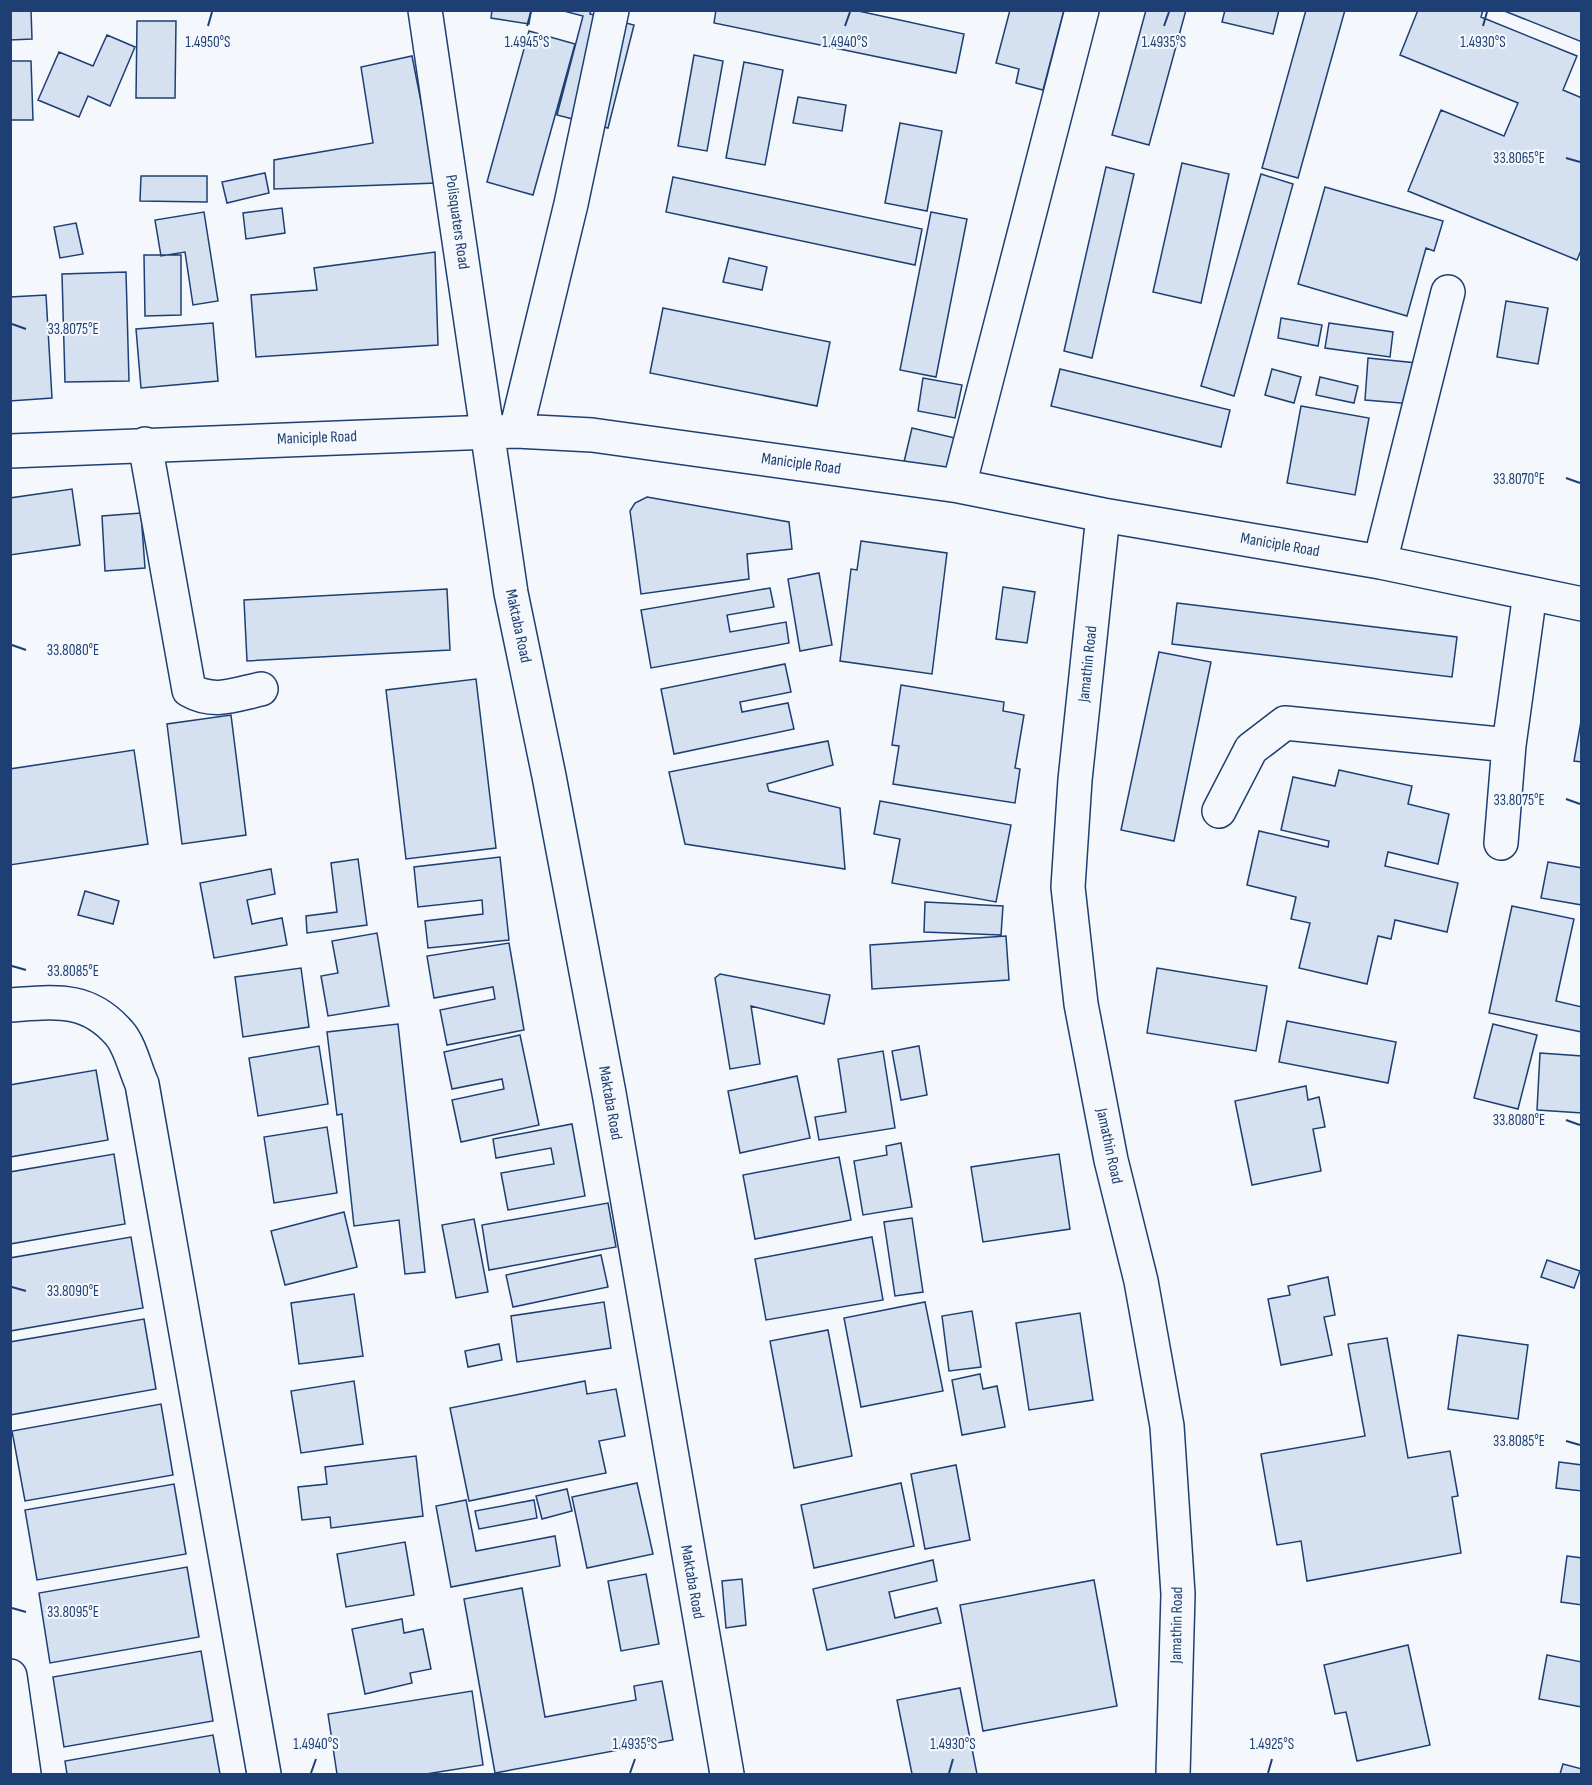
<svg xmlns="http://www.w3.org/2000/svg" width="1592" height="1785" font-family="'Sofia Sans Condensed',sans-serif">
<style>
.building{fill:#d5e0f0;stroke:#1d3f73;stroke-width:1.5}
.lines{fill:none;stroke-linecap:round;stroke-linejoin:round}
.minor-casing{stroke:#1d3f73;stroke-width:36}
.minor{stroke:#f4f7fb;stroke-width:33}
.ticks{fill:none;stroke:#1d3f73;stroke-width:2}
.labels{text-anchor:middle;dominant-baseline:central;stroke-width:4.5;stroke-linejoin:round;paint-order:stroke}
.street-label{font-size:16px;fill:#1d3f73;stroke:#f4f7fb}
.ticks-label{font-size:15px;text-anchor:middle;fill:#1d3f73;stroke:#f4f7fb;stroke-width:4.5;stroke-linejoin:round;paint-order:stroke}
</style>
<rect width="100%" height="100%" fill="#f4f7fb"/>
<path class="building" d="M10,10h21l1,29 -22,1z
M492,10h39l-2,14 -38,-6z
M560,10h31l-1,4 44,11 -26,103 -51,-13 26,-99z
M716,10h138l110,24 -8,39 -242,-50z
M1010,10h54l-21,80 -27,-7 3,-14 -23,-6z
M1146,10h40l-37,135 -37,-10z
M1225,10h54l-6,24 -51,-12z
M1306,10h39l-47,168 -36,-10z
M1418,10h65l-2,7 96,39 -14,34 19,8v150l-5,12 -169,-69 33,-81 63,26 14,-33 -118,-48z
M1502,10h80v32z
M137,21h39l-1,77h-39z
M529,31l46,13 -42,151 -46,-13z
M107,35l28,12 -25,59 -22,-10 -9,21 -41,-17 21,-48 34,14z
M694,55l29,6 -16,90 -29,-5z
M412,56l25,127 -163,6v-29l99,-17 -12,-76z
M10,61h21l2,59h-23z
M744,62l39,8 -18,95 -39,-7z
M798,97l48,8 -4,26 -49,-8z
M900,123l42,8 -15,80 -42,-8z
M1182,163l47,11 -28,129 -48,-11z
M1106,167l28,7 -42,184 -28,-7z
M265,173l4,20 -42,10 -5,-21z
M1261,174l32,10 -59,212 -33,-10z
M141,176h66v26l-67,-1z
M673,177l249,52 -7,36 -249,-53z
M1325,187l118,34 -9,30 -8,-3 -19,68 -109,-32z
M282,208l3,25 -39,6 -3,-26z
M204,212l14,89 -25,4 -8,-53 -24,4 -6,-36z
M931,212l36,7 -31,158 -36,-7z
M76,223l7,31 -23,4 -6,-31z
M435,252l3,93 -182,12 -5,-62 66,-5 -3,-22z
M144,255h37v60l-36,1z
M729,258l38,9 -5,23 -39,-8z
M126,272l3,109 -64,1 -3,-108z
M46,295l6,103 -42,3v-104z
M1506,301l42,7 -10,56 -41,-7z
M663,308l167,34 -13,64 -167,-33z
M1281,318l41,7 -4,21 -40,-8z
M213,323l5,58 -77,7 -5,-59z
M1329,323l64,9 -3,25 -65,-9z
M1368,358l49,5 -4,41 -48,-4z
M1060,369l170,41 -9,37 -170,-41z
M1272,369l29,8 -7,26 -29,-8z
M1320,377l38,9 -4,17 -38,-8z
M923,378l39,7 -7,33 -37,-7z
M1301,406l68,12 -14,77 -68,-12z
M912,428l43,10 -8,34 -43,-10z
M72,489l8,56 -70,10v-57z
M647,497l142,25 3,27 -45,5 2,25 -108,15 -11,-83 5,-8z
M141,513l4,55 -40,3 -3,-55z
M861,541l86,12 -15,121 -92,-13 11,-92 6,1z
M819,573l13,72 -32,6 -12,-72z
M1003,587l32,5 -8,51 -31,-4z
M770,588l4,19 -47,8 3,17 56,-10 3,21 -138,25 -10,-58z
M447,589l3,61 -203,11 -3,-61z
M1177,603l280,34 -5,40 -280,-33z
M1159,652l52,10 -37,179 -53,-11z
M785,664l6,28 -51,10 2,10 46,-9 6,26 -120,25 -13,-65z
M476,679l20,169 -90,11 -20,-169z
M901,685l103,17 -1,9 21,4 -9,53 5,1 -5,34 -122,-19 6,-38 -7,-1z
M231,715l15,120 -64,9 -15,-120z
M1582,716v46l-8,-1z
M828,741l5,24 -66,19 2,7 71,17 5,61 -160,-25 -16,-72z
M134,750l14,94 -138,21v-96z
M1339,770l73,16 -4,18 41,10 -11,50 -50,-12 -3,14 73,17 -11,49 -52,-12 -4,19 -13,-3 -11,48 -68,-16 11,-45 -19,-4 5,-22 -49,-12 12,-54 69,16 1,-6 -48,-11 12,-53 42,9z
M880,801l131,24 -15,77 -104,-19 8,-44 -26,-5z
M500,857l9,83 -81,8 -3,-27 58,-7 -1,-14 -64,7 -4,-40z
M358,859l9,66 -60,8 -1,-17 31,-4 -6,-49z
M1548,862l34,6v37l-41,-7z
M271,869l4,25 -28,6 5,24 30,-6 5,27 -73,13 -14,-75z
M85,891l34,10 -6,23 -35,-9z
M925,902l78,4 -2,29 -77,-3z
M1512,906l62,13 -18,82 26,6v25l-93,-19z
M377,933l12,73 -61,10 -7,-40 17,-3 -6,-32z
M1006,936l3,44 -137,9 -2,-44z
M509,943l15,87 -77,15 -7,-35 55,-11 -2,-12 -59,11 -7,-42z
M301,968l8,59 -66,10 -8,-60z
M1157,968l110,18 -11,65 -109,-18z
M720,974l110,21 -6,29 -73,-18 9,58 -30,5 -15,-91z
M1287,1021l109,21 -8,41 -109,-21z
M398,1024l27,248 -20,2 -6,-54 -45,6 -12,-112 -5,1 -10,-83z
M1493,1024l44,11 -19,74 -44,-11z
M520,1035l19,90 -78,17 -9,-42 52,-11 -2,-10 -50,10 -8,-37z
M319,1046l9,58 -70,12 -9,-58z
M919,1046l8,49 -26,5 -9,-49z
M883,1051l12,77 -76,12 -4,-23 31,-5 -8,-53z
M1540,1053l42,3v57l-45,-3z
M96,1070l12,70 -98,17v-72z
M797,1076l13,62 -70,15 -12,-62z
M1306,1086l2,14 11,-3 6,30 -12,2 8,42 -69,14 -17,-84z
M572,1124l13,72 -77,14 -7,-37 53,-9 -3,-16 -55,10 -3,-19z
M327,1127l10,66 -63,10 -10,-66z
M901,1143l11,64 -49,8 -9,-54 33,-6 -1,-9z
M114,1154l11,70 -115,20v-72z
M1059,1154l11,75 -87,13 -12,-75z
M839,1157l12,63 -96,19 -12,-64z
M608,1203l8,44 -127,23 -7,-45z
M344,1212l13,55 -72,18 -14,-54z
M912,1218l11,74 -28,4 -11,-74z
M474,1219l14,73 -32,6 -14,-73z
M131,1237l12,71 -133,23v-73z
M872,1237l11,63 -117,20 -11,-61z
M601,1255l7,32 -95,20 -7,-32z
M1547,1260l33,11 -6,17 -33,-11z
M1328,1277l7,38 -11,2 8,38 -51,10 -13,-66 22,-4 -2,-9z
M354,1294l9,62 -64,8 -8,-61z
M604,1302l7,46 -94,14 -6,-46z
M925,1302l18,89 -82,16 -17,-89z
M972,1311l9,56 -32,4 -7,-55z
M1080,1313l13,87 -64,10 -13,-87z
M144,1319l12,70 -146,26v-73z
M828,1330l24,126 -58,12 -24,-127z
M1458,1335l70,10 -10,74 -70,-10z
M1387,1338l21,120 42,-7 8,45 -6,1 9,56 -154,28 -6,-40 -24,4 -16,-91 104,-18 -17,-92z
M499,1344l3,16 -34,7 -3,-16z
M980,1374l3,15 14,-3 8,41 -43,8 -10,-55z
M354,1381l9,63 -62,9 -10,-62z
M585,1381l2,13 29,-5 9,47 -26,5 7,32 -137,28 -19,-93z
M161,1404l12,71 -148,26 -13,-70z
M416,1456l7,60 -92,12 -1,-11 -28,3 -4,-33 29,-3 -2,-17z
M1559,1462l23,3v26l-26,-3z
M956,1465l14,75 -45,9 -14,-75z
M637,1483l16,71 -66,14 -15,-71z
M901,1483l13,63 -100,22 -13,-63z
M174,1484l12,70 -149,26 -12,-70z
M567,1489l5,22 -30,8 -6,-23z
M466,1500l10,51 79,-15 5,30 -109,21 -15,-81z
M534,1500l3,18 -58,11 -4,-18z
M405,1542l9,53 -68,12 -9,-53z
M1567,1556l15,2v47l-21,-3z
M933,1560l4,21 -48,11 6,26 42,-10 4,15 -114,27 -14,-61z
M187,1567l12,70 -149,26 -11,-70z
M646,1574l13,70 -38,7 -13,-70z
M742,1579l4,46 -20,3 -4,-47z
M1094,1580l23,126 -134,25 -23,-126z
M522,1588l23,129 91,-17 -2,-14 28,-5 11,59 -178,33 -31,-174z
M402,1619l2,14 19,-4 8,40 -21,4 2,10 -47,11 -13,-65z
M1408,1645l22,100 -73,16 -11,-49 -11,2 -11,-49z
M201,1651l12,70 -149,26 -11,-70z
M1547,1655l35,7v45l-43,-8z
M960,1688l17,86h-65l-15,-74z
M472,1691l11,74 -57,9h-89l-9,-60z
M213,1735l7,39h-153l-2,-13z
M1563,1764l19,5v5h-22z"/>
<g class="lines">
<g class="minor-casing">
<path id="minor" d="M425,10l86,583 38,183 60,317 118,681
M516,431l55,-227 41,-194
M145,444l44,246c25,14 45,5 72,-1
M10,451l506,-20 76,4 367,51 144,29 277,47 202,42
M959,486l123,-476
M1103,515l-28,265 -7,107 13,117 30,156 30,121 26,145 11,168 -5,180
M1380,562l68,-270
M1219,811l32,-62 34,-26 224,22
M1501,843l8,-98 21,-152
M10,1005c44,-3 77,-9 109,28 11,12 16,36 23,51l122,690
M10,1676l14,98"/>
</g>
<use href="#minor" class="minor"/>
</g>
<path class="ticks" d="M208,26l4,-14M527,26l4,-14M845,26l5,-14M1164,26l5,-14M1483,26l4,-14M1566,158l14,4M12,324l14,5M1566,478l14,5M12,645l14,5M1566,799l14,5M12,966l14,4M1566,1120l14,5M12,1287l14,4M1566,1441l14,4M12,1608l14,4M311,1773l5,-14M630,1773l5,-14M949,1773l4,-14M1268,1773l4,-14"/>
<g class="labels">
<g class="street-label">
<text transform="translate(457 222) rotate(82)">Polisquaters Road</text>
<text transform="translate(317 438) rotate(-2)">Maniciple Road</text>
<text transform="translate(801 464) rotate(8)">Maniciple Road</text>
<text transform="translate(1280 545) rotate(10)">Maniciple Road</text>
<text transform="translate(518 626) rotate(78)">Maktaba Road</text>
<text transform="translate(1088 664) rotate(-84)">Jamathin Road</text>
<text transform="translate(610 1103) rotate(80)">Maktaba Road</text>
<text transform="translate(1109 1146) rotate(78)">Jamathin Road</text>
<text transform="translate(692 1582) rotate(80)">Maktaba Road</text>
<text transform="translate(1177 1625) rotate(-89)">Jamathin Road</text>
</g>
</g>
<g class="ticks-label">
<text x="208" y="47">1.4950°S</text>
<text x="527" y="47">1.4945°S</text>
<text x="845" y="47">1.4940°S</text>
<text x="1164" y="47">1.4935°S</text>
<text x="1483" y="47">1.4930°S</text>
<text x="1519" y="163">33.8065°E</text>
<text x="73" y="334">33.8075°E</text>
<text x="1519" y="484">33.8070°E</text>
<text x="73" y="655">33.8080°E</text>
<text x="1519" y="805">33.8075°E</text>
<text x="73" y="976">33.8085°E</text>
<text x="1519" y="1125">33.8080°E</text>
<text x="73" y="1296">33.8090°E</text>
<text x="1519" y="1446">33.8085°E</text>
<text x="73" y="1617">33.8095°E</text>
<text x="316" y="1749">1.4940°S</text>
<text x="635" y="1749">1.4935°S</text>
<text x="953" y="1749">1.4930°S</text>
<text x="1272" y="1749">1.4925°S</text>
</g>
<rect width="1592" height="1785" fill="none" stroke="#1d3f73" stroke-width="24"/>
</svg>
